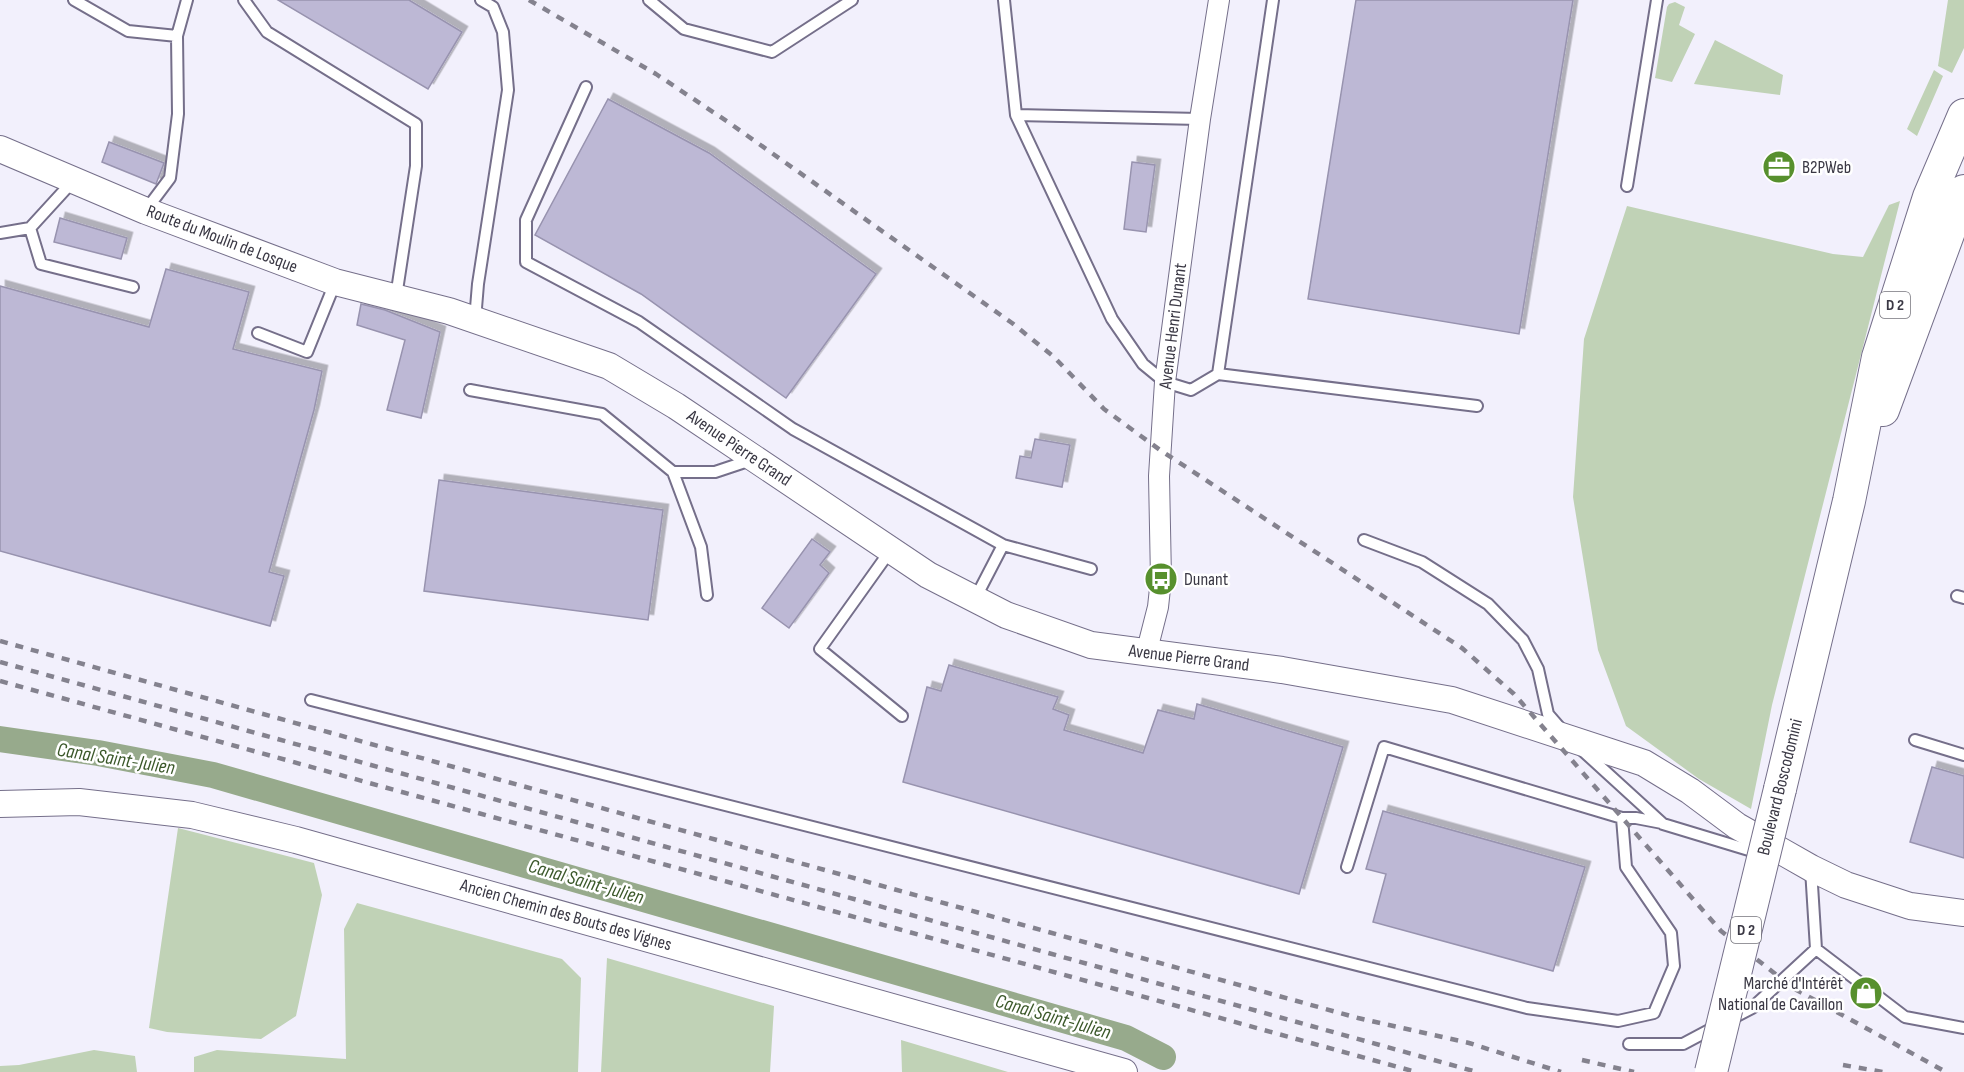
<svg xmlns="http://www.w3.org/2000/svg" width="1964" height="1072" font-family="'Sofia Sans Condensed',sans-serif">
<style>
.green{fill:#c0d2b6}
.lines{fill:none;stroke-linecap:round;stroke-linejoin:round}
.canal{stroke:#97aa8c;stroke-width:26}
.building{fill:#bdb8d5;stroke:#9893af;stroke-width:1.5;filter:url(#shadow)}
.service-casing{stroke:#756f8a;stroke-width:14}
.minor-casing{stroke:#756f8a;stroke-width:22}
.tertiary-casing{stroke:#756f8a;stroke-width:28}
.primary-casing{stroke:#756f8a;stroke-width:34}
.service{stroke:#fff;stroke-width:10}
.minor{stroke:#fff;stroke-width:20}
.tertiary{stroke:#fff;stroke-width:26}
.primary{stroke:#fff;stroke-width:32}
.rail{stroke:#84828e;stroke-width:4.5;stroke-dasharray:8 8;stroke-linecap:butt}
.primary-bridge-casing{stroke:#756f8a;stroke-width:34;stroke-linecap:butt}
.primary-bridge{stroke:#fff;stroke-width:32}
.labels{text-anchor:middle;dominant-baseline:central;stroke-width:5;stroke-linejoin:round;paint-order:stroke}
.shield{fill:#fff;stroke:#75747c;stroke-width:1.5}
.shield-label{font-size:16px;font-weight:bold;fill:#3a3844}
.poi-label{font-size:18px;fill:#3a3844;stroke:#fff;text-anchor:start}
.street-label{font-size:18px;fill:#3a3844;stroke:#fff}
.water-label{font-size:20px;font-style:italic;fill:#3b582a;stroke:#fff}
</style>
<defs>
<filter id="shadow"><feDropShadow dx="5.5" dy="-5.5" stdDeviation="0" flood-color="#0004"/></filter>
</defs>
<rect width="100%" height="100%" fill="#f2f0fc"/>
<path class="green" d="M1948,0h16v48l-12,25 -14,-7z
M1675,2l10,5 -6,18 16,9 -23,48 -17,-4 12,-71 2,-3z
M1715,40l68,35 -3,20 -86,-11z
M1934,70l9,6 -26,60 -10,-7z
M1900,201l-128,504 -21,104 -52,-30 -73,-53 -28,-76 -25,-153 11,-158 43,-133 206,48 30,3 26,-52z
M178,828l136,35 8,32 -26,121 -35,23 -94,-7 -18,-4z
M357,903l205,56 19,19 -3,94h-384v-15l23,-7 129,9 -2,-130z
M607,958l167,48 -4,66h-169z
M901,1040l107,32h-106z
M94,1050l41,6 2,16h-137v-6l19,-1z"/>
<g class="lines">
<path class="canal" d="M0,739l98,14 115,22 913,263 37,19"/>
</g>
<path class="building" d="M278,0h131l53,32 -34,57z
M1356,0h217l-54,334 -211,-35z
M608,99l101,54 167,121 -90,124 -145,-104 -106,-59z
M109,142l55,21 -8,21 -54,-22z
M1132,162l23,3 -9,67 -22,-3z
M60,218l67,20 -6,21 -67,-17z
M166,269l83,23 -16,57 89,22 -8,39 -45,162 15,4 -14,50 -270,-75v-265l149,41z
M361,304l24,6 55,22 -19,86 -34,-8 18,-70 -48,-15z
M1035,439l35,6 -8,42 -46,-9 4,-22 11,2z
M439,480l224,30 -15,110 -224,-29z
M812,539l18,13 -10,13 9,8 -40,55 -27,-20z
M949,665l109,32 -5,12 16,6 -5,15 79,23 15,-43 36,9 3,-15 146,43 -44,147 -396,-112 24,-95 14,4z
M1932,767l32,9v82l-54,-16z
M1383,811l202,56 -32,104 -180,-49 13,-48 -20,-5z"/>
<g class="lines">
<g class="service-casing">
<path id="service" d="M74,0l54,31 49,5 1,78 -8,64 -24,32
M244,0l23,32 149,92v42l-20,131
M649,0l35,29 88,23 80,-52
M1004,0l12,115 184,4
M177,36l10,-36
M586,87l-60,133v42l113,60 154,107 210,116 -28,54
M1016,115l96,204 31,45 22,18 26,8 27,-16 55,-374
M1627,186l30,-186
M30,228l11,36 92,23
M0,233l30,-5 43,-47
M475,320l3,-36 30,-194 -5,-58 -10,-25 -12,-7
M258,333l49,19 28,-69
M1218,374l259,32
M470,390l132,24 71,58h42l36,-12
M673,472l28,75 6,48
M1364,540l58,22 66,42 35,36 15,29 10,45 13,15
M1003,545l88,24
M890,551l-70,98 82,67
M1957,596l7,2
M311,700l1216,308 91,13 36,-8 20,-47 -3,-33 -45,-66 -4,-49
M1915,740l49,15
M1583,751l80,73 99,30
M1347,867l37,-120 238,71h14l26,5
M1811,869l5,80 89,68 59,11
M1729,1020l23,-12 64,-59
M1629,1044h54l32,-17"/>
</g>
<g class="minor-casing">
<path id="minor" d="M1146,654l12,-47 3,-28 -2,-103 6,-94 35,-263 19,-119"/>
</g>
<g class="tertiary-casing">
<path id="tertiary" d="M0,149l146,62 189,71 114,29 160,55 67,40 252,169 78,40 85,30 191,25 170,30 192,63 46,28 47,35 74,42 35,17 64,21 54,7
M0,804l79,-2 113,13 104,25 828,232"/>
</g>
<g class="primary-casing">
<path id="primary" d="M1883,410l81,-219
M1780,789l69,-288 29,-144 51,-160 35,-82"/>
</g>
<use href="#service" class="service"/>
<use href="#minor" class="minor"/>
<use href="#tertiary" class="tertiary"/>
<use href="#primary" class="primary"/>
<path class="rail" d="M529,0l127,74 72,48 284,201 41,33 51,53 56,41 302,198 52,46 207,237 72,57 153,84
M0,641l1358,377 111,25 92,29
M0,662l1477,410
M0,681l1416,391
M1582,1060l52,12
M1843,1065l40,7"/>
<g class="primary-bridge-casing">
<path id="primary-bridge" d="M1711,1072l69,-283"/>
</g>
<use href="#primary-bridge" class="primary-bridge"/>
</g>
<defs>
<g id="office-disc" transform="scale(1.725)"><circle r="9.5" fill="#57902d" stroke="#fff"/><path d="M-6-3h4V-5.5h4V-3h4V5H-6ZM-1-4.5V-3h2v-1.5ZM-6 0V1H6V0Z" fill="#fff"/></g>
<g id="bus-disc" transform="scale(1.725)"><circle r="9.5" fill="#57902d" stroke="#fff"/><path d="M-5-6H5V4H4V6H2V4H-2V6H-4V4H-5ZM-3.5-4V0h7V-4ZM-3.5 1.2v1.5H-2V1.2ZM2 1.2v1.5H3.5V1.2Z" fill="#fff"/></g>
<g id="shop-disc" transform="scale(1.725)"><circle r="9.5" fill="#57902d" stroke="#fff"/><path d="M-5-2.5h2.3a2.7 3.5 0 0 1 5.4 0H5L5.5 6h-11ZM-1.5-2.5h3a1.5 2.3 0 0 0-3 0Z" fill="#fff"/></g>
</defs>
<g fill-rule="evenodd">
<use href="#office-disc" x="1779" y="167"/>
<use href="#bus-disc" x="1161" y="579"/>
<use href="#shop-disc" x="1866" y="993"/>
</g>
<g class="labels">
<g class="shield">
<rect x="1880" y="292" width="30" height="26" rx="4.5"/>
<rect x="1731" y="917" width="30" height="26" rx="4.5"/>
</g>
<g class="shield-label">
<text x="1895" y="305">D 2</text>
<text x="1746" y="930">D 2</text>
</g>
<g class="poi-label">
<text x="1802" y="167">B2PWeb</text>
<text x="1184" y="579">Dunant</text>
<text x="1843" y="983" text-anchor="end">Marché d'Intérêt<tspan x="1843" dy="21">National de Cavaillon</tspan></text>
</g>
<g class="street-label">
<text transform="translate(222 239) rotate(21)">Route du Moulin de Losque</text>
<text transform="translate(1173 326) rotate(-83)">Avenue Henri Dunant</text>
<text transform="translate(739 448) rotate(34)">Avenue Pierre Grand</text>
<text transform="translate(1189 658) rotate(7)">Avenue Pierre Grand</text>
<text transform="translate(1780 787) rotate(-76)">Boulevard Boscodomini</text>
<text transform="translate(566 915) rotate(16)">Ancien Chemin des Bouts des Vignes</text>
</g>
<g class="water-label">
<text transform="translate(116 759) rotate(9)">Canal Saint-Julien</text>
<text transform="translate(586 882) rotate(16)">Canal Saint-Julien</text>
<text transform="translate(1053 1017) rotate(16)">Canal Saint-Julien</text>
</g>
</g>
</svg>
